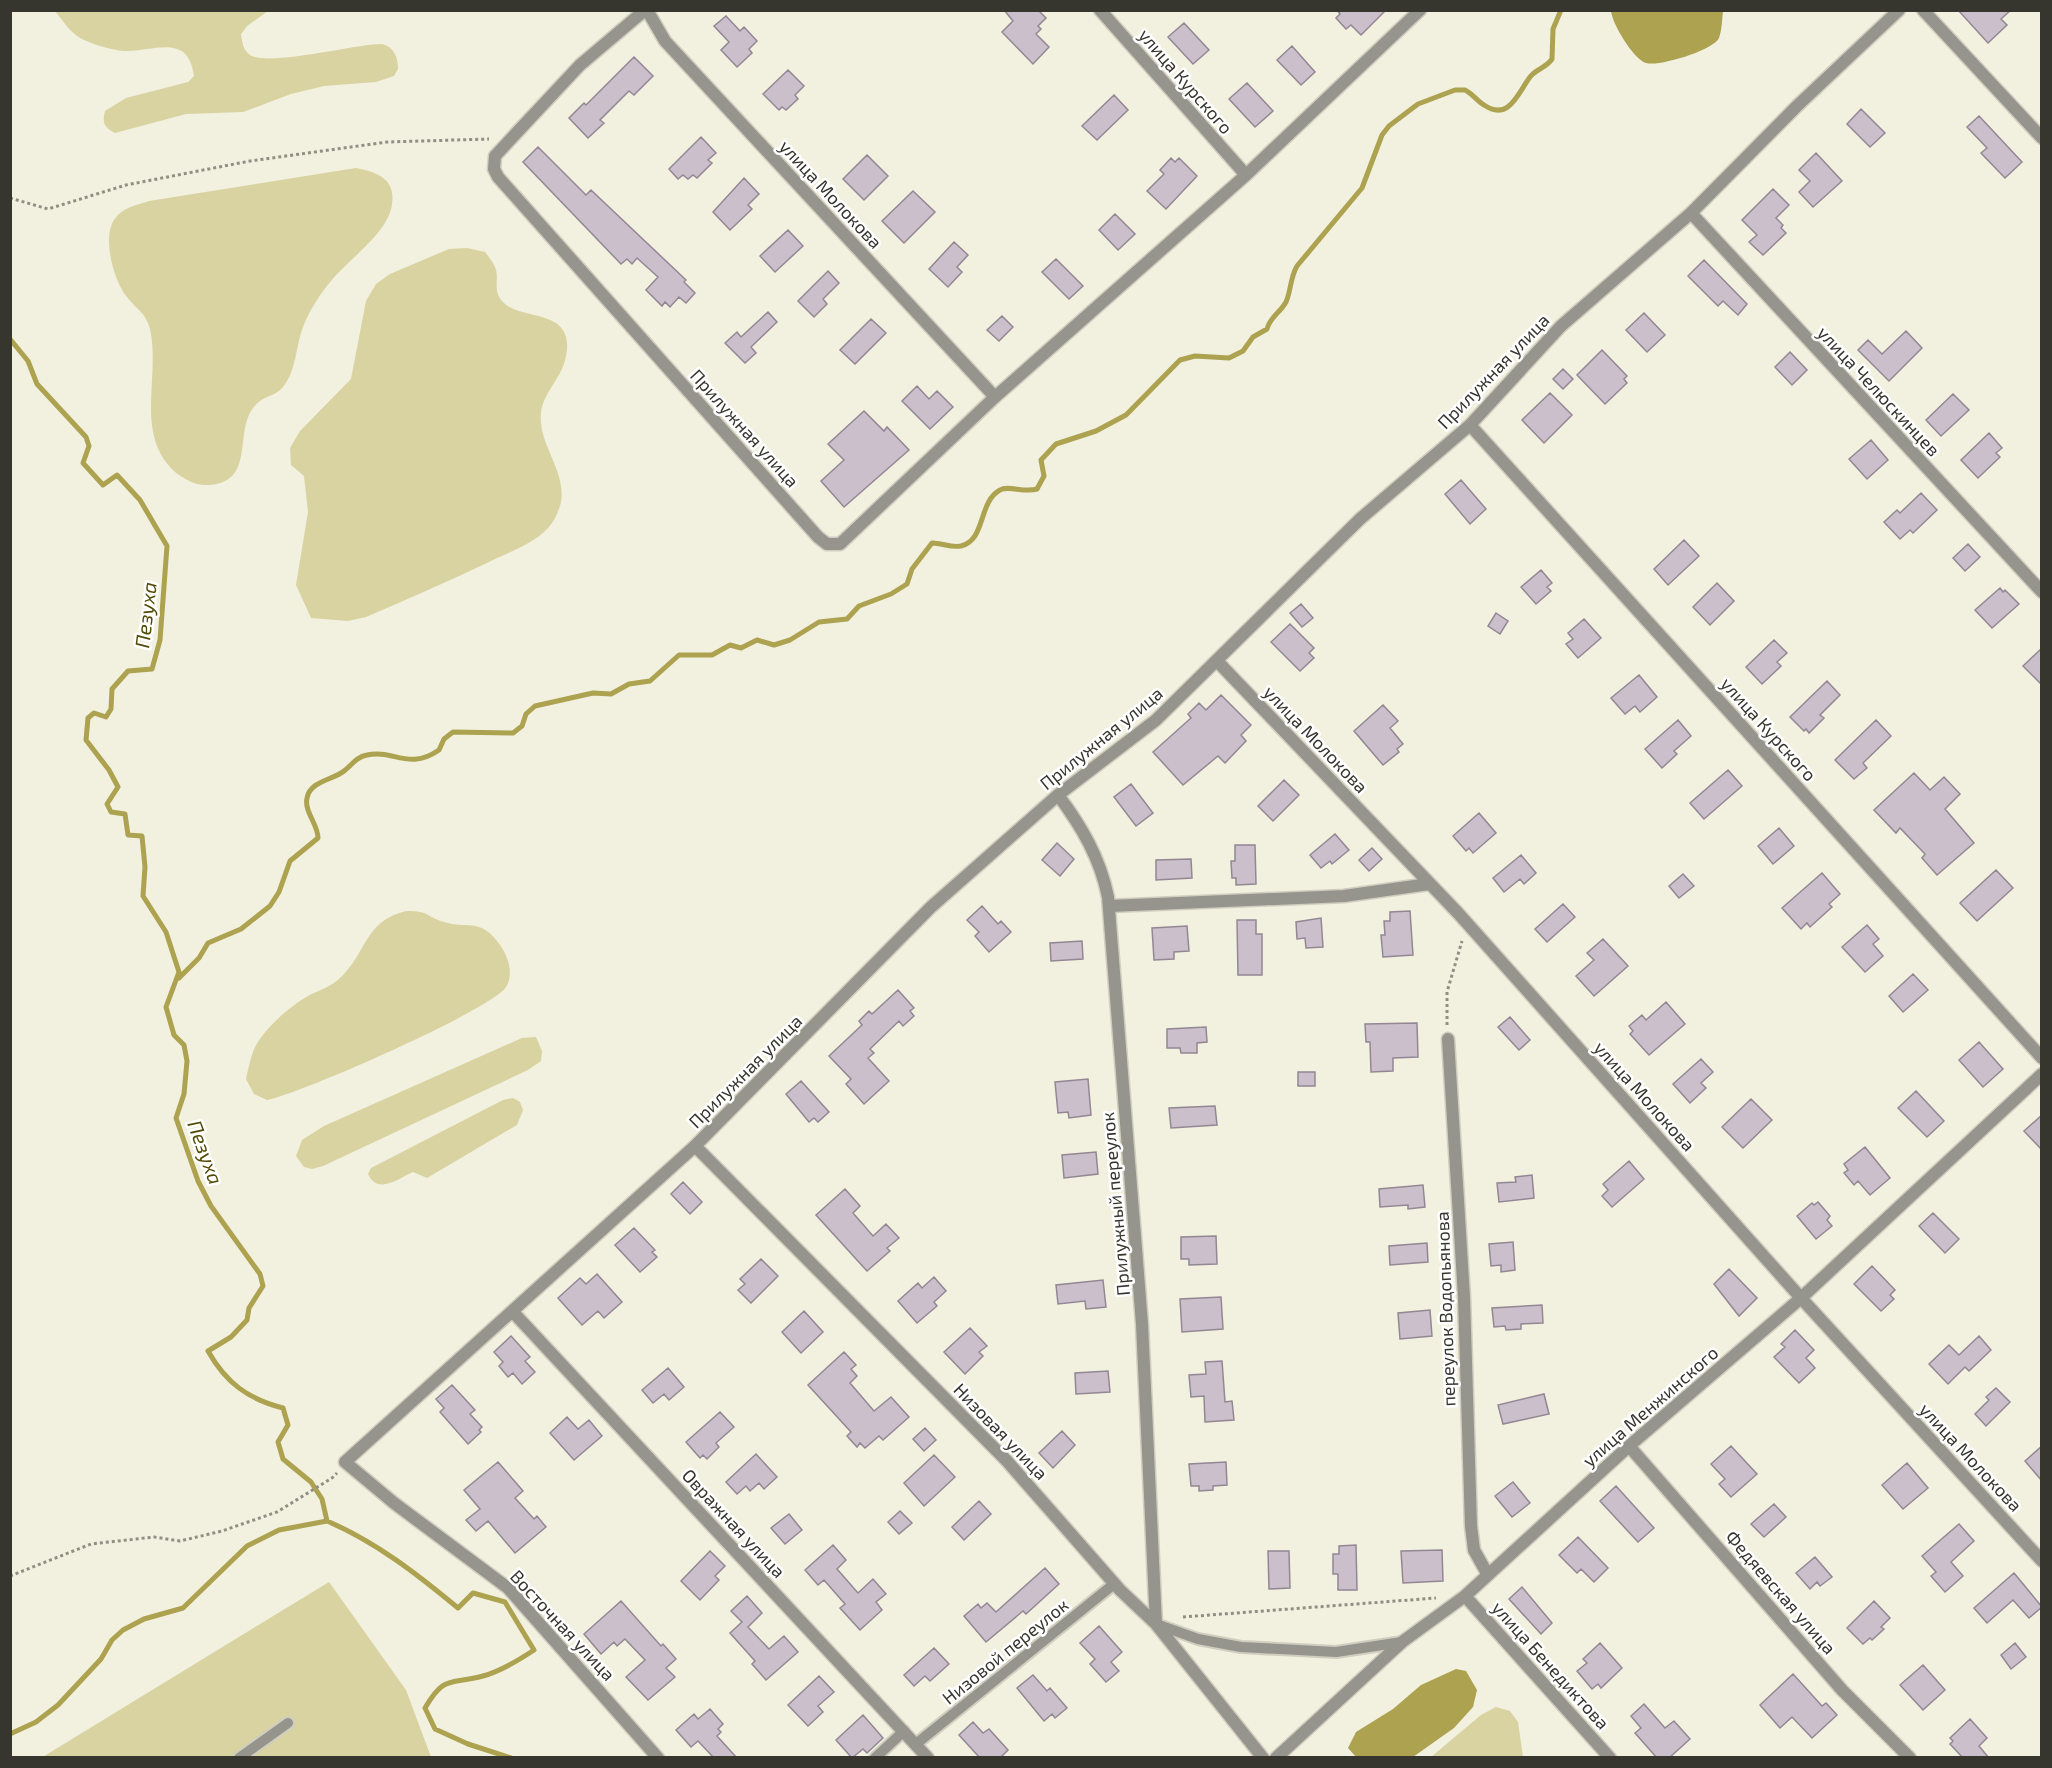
<svg xmlns="http://www.w3.org/2000/svg" width="2052" height="1768" font-family="'Exo 2',sans-serif">
<style>
.green{fill:#d8d3a0}
.water{fill:#aca24f}
.lines{fill:none;stroke-linecap:round;stroke-linejoin:round}
.stream{stroke:#aca24f;stroke-width:5}
.building{fill:#cbbfcc;stroke:#938794;stroke-width:1.5}
.lane-casing{stroke:#d0cebf;stroke-width:14}
.street-casing{stroke:#d0cebf;stroke-width:15}
.path{stroke:#908f83;stroke-width:3;stroke-dasharray:3 3;stroke-linecap:butt}
.lane{stroke:#95948d;stroke-width:10}
.street{stroke:#95948d;stroke-width:12}
.labels{text-anchor:middle;dominant-baseline:central;stroke-width:5;stroke-linejoin:round;paint-order:stroke}
.street-label{font-size:18px;fill:#36352e;stroke:#fff}
.water-label{font-size:20px;font-style:italic;fill:#534b09;stroke:#fff}
</style>
<rect width="100%" height="100%" fill="#f2f0df"/>
<path class="green" d="M55,11h213l-21,15 -6,8c1,8 2,16 9,21 17,12 106,-11 132,-11 12,3 16,13 16,25l-4,7 -18,6 -52,4 -33,8 -48,18 -57,2 -71,19c-11,-6 -13,-10 -10,-22l21,-13 62,-16 6,-6c-6,-44 -40,-24 -70,-25 -12,-1 -29,-6 -40,-11 -12,-5 -21,-19 -29,-29z
M356,168c20,4 40,10 36,36 -3,28 -43,55 -61,77 -11,13 -22,30 -28,46 -7,18 -7,45 -20,60 -10,12 -24,7 -34,28 -12,26 3,68 -41,70 -12,1 -24,-6 -33,-13 -40,-37 -16,-91 -24,-138 -4,-21 -12,-22 -24,-37 -13,-15 -25,-59 -13,-77 7,-12 23,-15 35,-19z
M467,248l18,4c3,4 8,10 10,15 5,11 -3,22 7,34 17,21 74,5 64,55 -5,27 -28,38 -25,67 2,26 25,51 20,79 -1,5 -5,16 -9,21 -13,19 -41,28 -61,38 -42,20 -83,38 -125,56l-18,4 -37,-3 -15,-33 12,-73 -4,-36 -13,-11 -1,-17 10,-17 51,-52 15,-78 10,-17 14,-10 59,-25z
M406,911c25,0 18,5 38,11 22,7 35,-4 53,19 10,12 18,32 9,46 -15,23 -206,107 -239,113l-13,-6 -8,-15c2,-9 4,-19 7,-27 7,-20 37,-46 55,-56 11,-6 23,-9 32,-18 27,-25 24,-57 66,-67z
M536,1037l6,14 -1,10 -13,9 -205,96 -11,3 -8,-2 -8,-11 6,-16 22,-14 198,-88z
M513,1098l7,4 3,8 -6,15 -90,53 -14,-6c-16,7 -35,23 -45,2l3,-6 132,-68z
M329,1582l77,108 25,67 -390,1z
M1496,1707l14,4 8,11 5,35h-92l50,-42z"/>
<path class="water" d="M1611,11v-1l112,1c-1,8 -1,19 -4,27 -5,12 -60,29 -73,25 -13,-4 -34,-40 -35,-52z
M1456,1669l10,2 11,19 -4,17 -19,21 -41,29h-57l-8,-9 8,-16 37,-23 28,-24z"/>
<g class="lines">
<path class="stream" d="M10,339l18,22 9,23 49,53 3,9 -6,17 20,22 14,-10 23,25 27,46 -7,94 -8,29 -24,2 -16,18 -1,20 -5,8 -12,-4 -6,5 -2,22 23,30 9,17 -11,17 4,8 14,2 3,21 14,1 3,31 -2,29 23,36 13,40 -13,35 8,28 10,10 3,16 -3,33 -8,24 22,63 13,25 49,68 3,12 -14,22 -2,12 -16,17 -23,14c18,32 40,48 75,57l5,17 -10,17 5,17 28,23 11,17 5,22c49,21 90,53 131,87l15,-15 32,9 29,48c-15,10 -33,21 -51,26 -33,9 -38,-2 -58,32l10,21 33,15 43,14
M179,978l20,-20 9,-15 33,-14 29,-23 9,-14 11,-31 28,-23c0,-14 -14,-26 -11,-40 3,-17 26,-18 37,-27 8,-6 12,-14 23,-16 26,-6 42,16 72,-5l5,-11 9,-7 60,1 9,-7 4,-12 9,-8 58,-13 18,1 18,-10 21,-3 29,-26h33l18,-10 11,3 16,-8 17,5 16,-5 29,-18 28,-3 12,-13 32,-12 16,-10 5,-15 20,-26c10,0 19,5 29,3 25,-6 17,-44 39,-56 8,-5 24,3 37,-1l7,-13 -3,-16 15,-16 40,-13 30,-16 54,-55 15,-4 34,2 14,-7 10,-14 14,-8c3,-12 13,-16 19,-27 5,-11 4,-24 11,-36l65,-78 20,-53 7,-9 29,-22 37,-14h10c8,4 12,11 19,15 25,17 34,-12 46,-28 6,-8 16,-9 22,-18l1,-30 8,-19
M10,1734l26,-12 22,-17 43,-46 11,-19 11,-10 21,-11 39,-11 64,-62 32,-16 48,-9"/>
</g>
<path class="building" d="M1004,10h34l8,8 -8,8 3,3 -5,5 13,13 -16,17 -31,-32 11,-11z
M1337,10h49l-25,25 -10,-10 -5,4 -10,-11 4,-4z
M1958,10h53l-10,9 6,6 -19,18z
M726,16l14,15 4,-4 13,14 -8,8 3,4 -15,14 -16,-17 8,-8 -15,-16z
M1184,23l25,27 -16,14 -25,-27z
M1292,46l23,26 -14,13 -24,-25z
M634,57l19,19 -19,19 -5,-4 -29,29 4,3 -16,15 -19,-20 15,-15 2,2z
M788,70l16,16 -9,9 3,4 -12,11 -4,-3 -3,3 -16,-16z
M1247,83l26,28 -18,16 -26,-28z
M1114,95l14,15 -31,30 -15,-14z
M1861,109l24,24 -15,14 -23,-23z
M1979,116l43,46 -17,16 -24,-25 6,-5 -20,-21z
M701,137l15,16 -8,7 4,3 -15,15 -4,-3 -5,4 -5,-4 -5,4 -9,-10z
M538,147l48,48 5,-5 95,90 -2,2 11,11 -9,10 -7,-6 -9,10 -5,-5 -3,4 -16,-16 12,-13 -21,-19 -5,6 -5,-5 -6,5 -98,-102z
M1816,153l26,28 -29,26 -14,-15 11,-11 -11,-11z
M867,155l21,21 -24,24 -21,-21z
M1171,158l4,4 4,-4 18,18 -31,33 -19,-18 17,-17 -4,-4z
M744,178l15,16 -11,11 4,4 -22,21 -17,-18z
M1773,189l16,16 -13,13 7,7 -2,3 5,5 -23,22 -14,-13 8,-7 -15,-15z
M913,191l22,21 -31,31 -22,-22z
M1115,214l20,20 -17,16 -19,-20z
M788,230l15,16 -28,26 -15,-16z
M954,242l14,13 -11,12 5,5 -14,15 -19,-18z
M1056,259l27,27 -14,13 -27,-27z
M1704,260l43,44 -9,11 -15,-14 -5,5 -30,-30z
M828,271l11,12 -16,16 4,5 -13,13 -16,-16z
M768,312l9,10 -26,25 5,6 -11,10 -20,-20 12,-11 4,5z
M1644,313l21,22 -18,17 -21,-22z
M1002,316l11,11 -14,14 -12,-11z
M871,319l15,14 -31,31 -15,-14z
M1906,331l16,17 -33,33 -31,-31 10,-10 14,14z
M1602,350l25,26 -3,3 3,4 -22,21 -28,-29z
M1790,352l17,18 -15,15 -17,-18z
M1563,369l10,10 -10,10 -10,-10z
M917,386l12,13 8,-8 16,16 -23,22 -28,-28z
M1550,393l22,22 -28,28 -22,-23z
M1953,394l16,16 -28,26 -15,-16z
M864,411l20,20 3,-4 22,23 -65,57 -23,-26 23,-21 -16,-16z
M1989,433l13,15 -6,5 4,4 -22,21 -17,-18z
M1871,440l17,20 -21,19 -18,-20z
M1461,480l25,29 -16,15 -25,-30z
M1921,493l16,17 -24,23 -3,-3 -10,9 -16,-17 13,-12 3,3z
M1684,540l15,16 -31,29 -14,-16z
M1968,544l12,13 -15,14 -12,-13z
M1541,570l11,13 -5,4 4,4 -15,13 -15,-17z
M1717,583l17,18 -24,24 -17,-18z
M2000,588l3,4 2,-2 14,14 -27,24 -17,-18z
M1301,604l12,14 -11,9 -12,-14z
M1496,613l12,8 -8,13 -12,-8z
M1584,619l17,19 -23,20 -12,-14 7,-5 -5,-6z
M1290,624l24,24 -5,5 5,5 -14,13 -29,-29z
M1774,640l13,13 -10,9 4,4 -19,18 -16,-17z
M2042,648v37l-19,-19z
M1639,675l18,22 -17,15 -5,-6 -10,8 -14,-16z
M1827,681l13,14 -20,20 4,3 -15,15 -3,-4 -2,2 -14,-14z
M1221,695l30,30 -10,10 5,6 -21,22 -7,-7 -35,29 -30,-33 38,-34 -3,-4 11,-11 7,7z
M1383,705l15,16 -8,7 13,16 -6,5 2,3 -16,13 -29,-34z
M1678,720l13,16 -17,15 3,3 -15,14 -17,-19z
M1876,720l15,16 -28,27 4,5 -13,11 -19,-19z
M1728,770l14,16 -38,33 -14,-16z
M1914,773l16,17 14,-13 16,17 -15,15 29,34 -37,32 -15,-17 3,-4 -25,-26 -4,5 -22,-23z
M1284,780l15,15 -26,26 -15,-15z
M1131,784l22,29 -17,13 -22,-29z
M1479,813l17,20 -23,20 -4,-5 -3,3 -13,-15z
M1779,828l15,18 -21,18 -15,-18z
M1335,834l14,16 -17,14 -2,-3 -9,7 -11,-13z
M1057,843l17,16 -14,17 -18,-16z
M1235,845h20l1,39 -20,1v-7h-4l-1,-17h4z
M1372,848l10,11 -13,12 -10,-11z
M1521,855l15,18 -12,11 -4,-5 -16,13 -11,-14z
M1191,859l1,19 -36,2v-20z
M1996,870l17,18 -36,33 -17,-18z
M1822,873l18,21 -11,10 3,3 -22,20 -3,-4 -6,6 -19,-21z
M1683,874l11,12 -15,12 -10,-12z
M1563,904l12,13 -28,25 -12,-13z
M982,906l16,18 3,-3 10,11 -22,20 -14,-16 4,-4 -12,-12z
M1410,911l3,44 -30,2 -2,-22h4l-1,-14h6v-9z
M1321,918l2,29 -17,1 -1,-10 -8,1 -1,-17z
M1237,920h19v14h6v41h-24z
M1867,925l12,14 -6,5 10,12 -18,16 -23,-25z
M1187,926l2,25 -15,1v7l-20,1 -2,-32z
M1603,939l25,27 -34,30 -18,-20 18,-16 -7,-7z
M1082,941l1,18 -32,2 -1,-18z
M1913,974l15,16 -25,22 -14,-16z
M898,990l16,18 -4,3 4,5 -11,10 -4,-5 -29,28 4,4 -6,5 21,23 -25,23 -18,-20 5,-5 -22,-23 33,-31 -3,-4 10,-10 3,3z
M1666,1002l19,22 -36,31 -19,-21 3,-3 -4,-5 13,-11 4,5z
M1510,1017l20,23 -11,10 -21,-23z
M1417,1023l1,34 -25,1v13l-22,1 -1,-30h-4l-1,-18z
M1206,1027l1,15 -10,1v10h-16l-1,-5h-13v-19z
M1979,1042l24,27 -20,18 -24,-27z
M1701,1059l12,13 -12,11 5,5 -16,15 -17,-19z
M1298,1072h17v14h-17z
M1088,1079l3,36 -22,3 -1,-6 -10,1 -3,-31z
M801,1081l28,31 -11,10 -4,-4 -5,4 -23,-28z
M1916,1091l28,30 -17,16 -29,-29z
M1751,1099l21,21 -29,28 -21,-21z
M1215,1106l2,19 -46,3 -2,-20z
M2042,1115v35l-18,-19z
M1865,1147l25,31 -20,17 -12,-14 -4,4 -10,-12 4,-3 -4,-6z
M1096,1152l2,22 -34,4 -2,-23z
M1629,1161l15,18 -32,28 -10,-11 6,-6 -5,-6z
M1532,1175l2,23 -35,4 -2,-19 19,-1 -1,-5z
M683,1182l19,20 -12,12 -19,-20z
M1423,1185l2,22 -17,2v-4l-28,2 -1,-18z
M845,1189l15,17 -7,7 20,23 13,-12 13,14 -12,10 3,3 -23,20 -51,-56z
M1818,1202l12,14 -3,4 5,6 -16,13 -19,-23 15,-13 2,2z
M1933,1213l26,26 -14,14 -26,-27z
M634,1228l21,22 -3,2 5,5 -17,15 -25,-27z
M1216,1236l1,28 -28,1v-6h-8v-22z
M1513,1242l2,28 -14,2v-7l-10,1 -2,-22z
M1427,1243l1,19 -38,3 -1,-19z
M761,1259l17,17 -27,27 -13,-13 7,-6 -5,-5z
M1872,1266l23,24 -5,5 4,4 -13,12 -27,-27z
M1729,1269l28,29 -18,18 -25,-32z
M597,1274l25,28 -18,16 -6,-7 -16,14 -24,-27 22,-20 6,6z
M934,1277l12,14 -12,11 3,4 -20,17 -19,-22 20,-18 4,5z
M1103,1280l3,27 -20,2 -1,-8 -27,3 -2,-19z
M1221,1297l2,32 -41,3 -2,-33z
M1542,1305l1,18 -22,1v5l-15,1 -1,-4 -11,1 -2,-19z
M1430,1310l2,26 -32,3 -2,-26z
M804,1311l19,21 -22,21 -19,-21z
M970,1328l17,18 -8,6 4,4 -18,18 -21,-22z
M1795,1330l19,20 -8,8 9,10 -16,15 -25,-26 11,-10 -4,-3z
M511,1336l19,21 -5,4 10,11 -13,12 -9,-11 -5,4 -9,-11 4,-4 -9,-10z
M1979,1336l12,14 -22,21 -4,-4 -17,17 -19,-20 20,-19 10,10z
M844,1352l12,13 -5,4 6,7 -7,7 24,28 17,-14 18,20 -26,23 -4,-4 -14,12 -5,-5 -3,4 -10,-11 4,-4 -43,-47z
M1222,1361l3,41 7,-1 2,19 -29,2 -1,-26 -13,1 -2,-22 17,-1 -1,-12z
M668,1368l16,19 -15,13 -5,-6 -11,9 -11,-13z
M1108,1371l2,21 -34,2 -1,-21z
M452,1385l23,25 -5,4 12,13 -3,3 2,2 -13,12 -28,-32 4,-4 -8,-9z
M1996,1388l14,14 -24,24 -11,-12 14,-14 -3,-3z
M1544,1394l5,20 -46,10 -5,-19z
M720,1412l14,15 -18,16 3,4 -12,12 -4,-4 -3,3 -14,-16z
M567,1417l11,12 11,-9 13,16 -28,24 -24,-27z
M925,1428l11,12 -12,11 -11,-12z
M1062,1431l13,14 -22,23 -14,-15z
M1731,1446l26,28 -26,23 -12,-13 6,-5 -14,-15z
M2042,1446v35l-17,-20z
M756,1454l21,23 -13,12 -5,-6 -9,8 -4,-5 -9,8 -11,-12z
M934,1455l21,22 -31,29 -20,-23z
M498,1462l25,29 -8,7 19,21 3,-3 9,11 -31,26 -27,-32 -12,10 -10,-11 14,-11 -16,-19z
M1226,1462l1,23 -14,1v4l-14,1v-5h-8l-2,-22z
M1907,1463l21,25 -25,21 -21,-24z
M1513,1482l17,21 -18,14 -17,-21z
M1616,1486l38,42 -16,14 -38,-41z
M979,1501l12,13 -27,26 -12,-13z
M1774,1504l12,13 -22,20 -13,-13z
M900,1511l12,12 -13,11 -11,-12z
M789,1514l13,16 -17,14 -14,-16z
M1959,1524l15,17 -23,21 12,14 -18,16 -14,-16 5,-4 -14,-16z
M1578,1537l30,31 -14,14 -13,-13 -4,4 -18,-18z
M833,1545l13,15 -9,9 21,24 15,-14 13,15 -10,8 6,8 -22,20 -20,-22 5,-4 -21,-24 -6,5 -13,-15z
M1356,1545l1,45h-19v-16h-5v-20h6v-8z
M1442,1550l1,31 -40,2 -2,-32z
M710,1551l15,15 -10,10 4,4 -19,20 -19,-19z
M1268,1551h21l1,37 -21,1z
M1815,1557l17,20 -12,9 -3,-4 -7,7 -14,-16z
M1045,1568l14,16 -33,30 -3,-3 -37,31 -22,-26 14,-12 3,4 6,-5 9,9z
M2014,1573l28,34 -13,11 -16,-18 -26,23 -13,-15z
M1522,1587l30,36 -11,11 -32,-35z
M747,1596l15,17 -14,14 21,22 15,-13 14,16 -32,28 -14,-16 3,-3 -25,-28 12,-11 -11,-11z
M621,1601l40,45 2,-2 13,15 -10,9 9,9 -27,23 -22,-23 19,-17 -20,-21 -8,7 -3,-4 -13,12 -17,-20z
M1874,1601l16,17 -9,9 3,2 -12,11 -2,-2 -7,6 -16,-16z
M1099,1626l23,26 -11,10 8,9 -13,11 -16,-18 5,-5 -15,-16z
M1600,1643l22,25 -21,20 -3,-4 -6,5 -15,-18 10,-8 -4,-4z
M2015,1643l11,14 -15,12 -10,-14z
M934,1648l15,16 -19,17 -5,-5 -11,10 -10,-11z
M1923,1665l22,25 -22,20 -23,-25z
M1793,1674l29,32 4,-3 11,12 -25,23 -20,-21 -12,11 -20,-23z
M1033,1675l14,16 3,-3 17,20 -12,10 -3,-4 -8,7 -27,-33z
M819,1676l15,16 -16,14 5,6 -15,14 -20,-21z
M1644,1704l21,24 9,-7 16,18 -21,19h-12l-22,-25 6,-5 -10,-12z
M710,1709l13,15 -5,5 3,3 -4,4 20,22h-23l-16,-17 -7,6 -15,-17 18,-16 4,5z
M863,1715l20,23 -16,15 -4,-4 -11,9 -16,-18z
M1970,1719l17,19 -8,8 10,12h-26l-13,-14 3,-3 -3,-3z
M973,1722l10,11 6,-4 19,21 -8,8h-20l-21,-23z"/>
<g class="lines">
<g class="lane-casing">
<path id="lane" d="M1156,1624l42,15 43,8 95,5 66,-10
M916,1744l198,-160
M239,1758l49,-35
M875,1758l29,-27"/>
</g>
<g class="street-casing">
<path id="street" d="M645,10l-65,55 -85,91 -1,13 4,8 320,360 9,7h13l155,-147 251,-222 174,-165
M647,10l18,31 330,356
M1100,10l146,165
M1923,10l119,128
M1691,213l351,379
M1470,425l572,633
M1217,661l241,252 343,385 241,263
M1058,795c24,32 42,63 50,102l34,427 14,300
M1109,906l235,-10 85,-12
M1448,1039l16,258 7,229 3,24 14,25
M695,1146l312,315 113,129 36,34 107,134
M513,1312l415,446
M1629,1446l213,244 68,68
M1465,1596l145,162
M658,1758l-150,-170 -114,-85 -49,-41 350,-316 236,-239 127,-112 98,-75 204,-201 110,-94 91,-99 130,-113 106,-107 102,-96
M1276,1758l126,-116 63,-46 164,-150 172,-148 241,-224"/>
</g>
<path class="path" d="M10,198l38,11 78,-24 124,-24 137,-19 102,-3
M1447,1025v-33l15,-51
M10,1576l81,-32 63,-7 26,4 42,-10 55,-19 55,-34 5,-5
M1183,1617l253,-19"/>
<use href="#lane" class="lane"/>
<use href="#street" class="street"/>
</g>
<g class="labels">
<g class="street-label">
<text transform="translate(1186 81) rotate(49)">улица Курского</text>
<text transform="translate(831 194) rotate(47)">улица Молокова</text>
<text transform="translate(1493 371) rotate(-46)">Прилужная улица</text>
<text transform="translate(1879 391) rotate(47)">улица Челюскинцев</text>
<text transform="translate(745 428) rotate(48)">Прилужная улица</text>
<text transform="translate(1769 729) rotate(48)">улица Курского</text>
<text transform="translate(1101 738) rotate(-39)">Прилужная улица</text>
<text transform="translate(1316 739) rotate(46)">улица Молокова</text>
<text transform="translate(745 1071) rotate(-45)">Прилужная улица</text>
<text transform="translate(1645 1096) rotate(48)">улица Молокова</text>
<text transform="translate(1115 1204) rotate(-95)">Прилужный переулок</text>
<text transform="translate(1445 1309) rotate(-92)">переулок Водопьянова</text>
<text transform="translate(1650 1406) rotate(-41)">улица Менжинского</text>
<text transform="translate(1001 1431) rotate(46)">Низовая улица</text>
<text transform="translate(1971 1457) rotate(47)">улица Молокова</text>
<text transform="translate(734 1523) rotate(47)">Овражная улица</text>
<text transform="translate(1781 1592) rotate(49)">Федяевская улица</text>
<text transform="translate(563 1625) rotate(47)">Восточная улица</text>
<text transform="translate(1005 1651) rotate(-39)">Низовой переулок</text>
<text transform="translate(1551 1665) rotate(48)">улица Бенедиктова</text>
</g>
<g class="water-label">
<text transform="translate(145 615) rotate(-83)">Пезуха</text>
<text transform="translate(206 1152) rotate(70)">Пезуха</text>
</g>
</g>
<rect width="2052" height="1768" fill="none" stroke="#36352e" stroke-width="24"/>
</svg>
